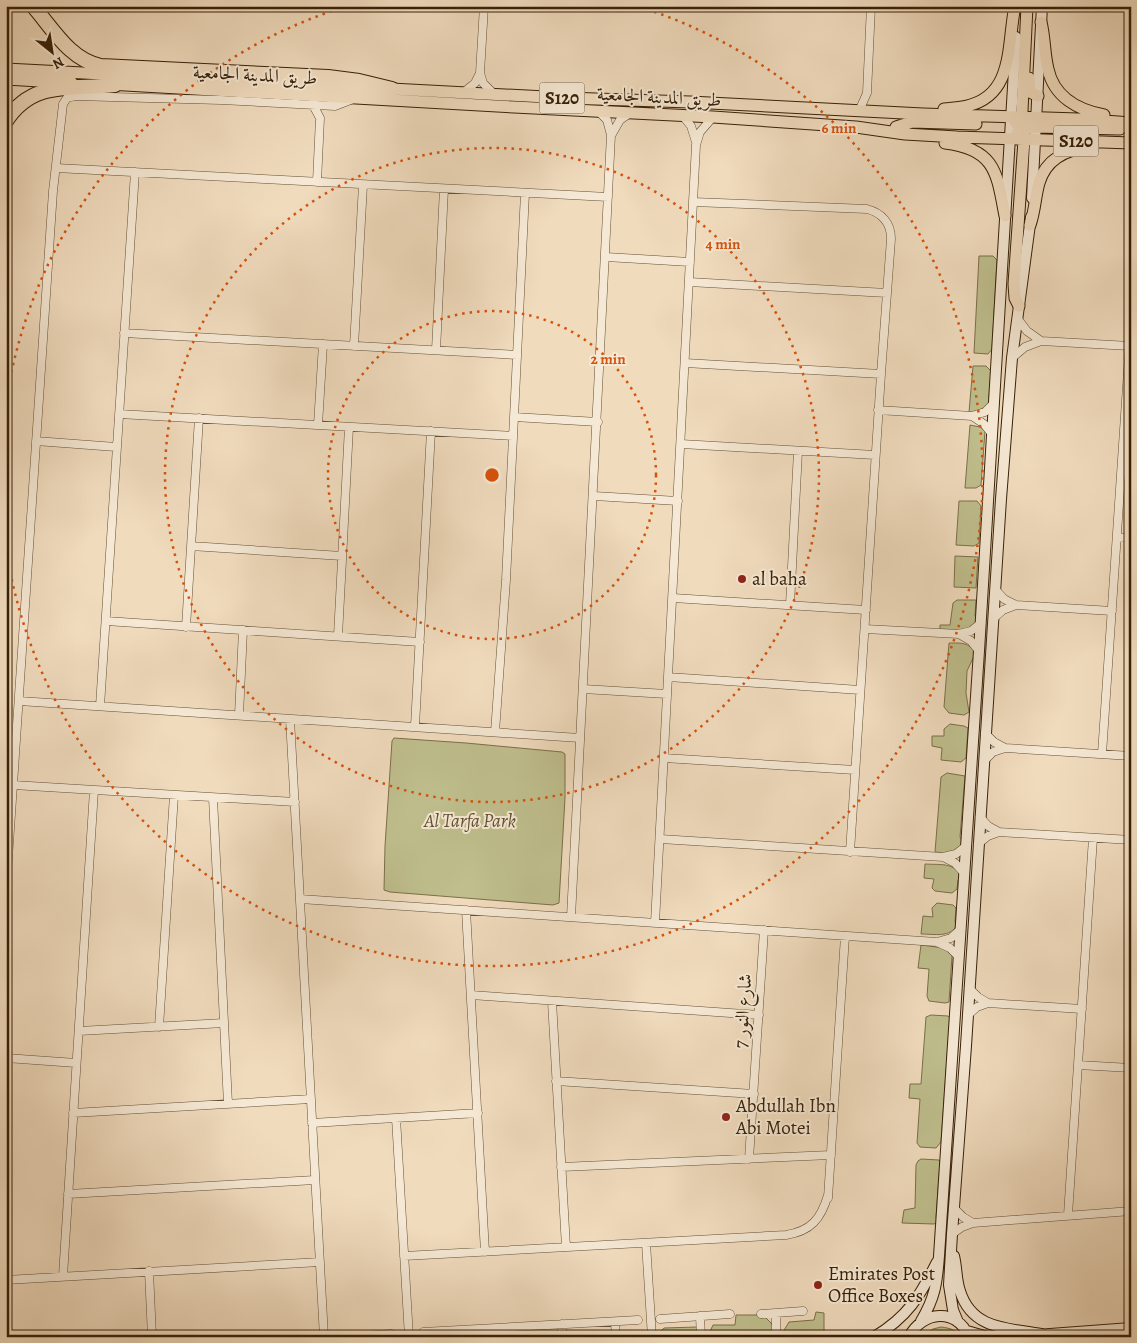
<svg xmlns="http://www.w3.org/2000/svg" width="1137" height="1343" font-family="Alegreya,Amiri,serif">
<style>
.green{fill:#bfbe8d;stroke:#7b6f4a}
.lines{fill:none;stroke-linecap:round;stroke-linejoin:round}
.minor-casing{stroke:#654f35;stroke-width:9}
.secondary-casing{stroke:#372008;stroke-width:12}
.primary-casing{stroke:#372008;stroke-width:13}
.motorway-casing{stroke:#372008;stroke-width:16}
.minor{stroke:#f5e8d4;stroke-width:8}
.secondary{stroke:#f5e8d4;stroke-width:10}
.primary{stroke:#f0dbbd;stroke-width:11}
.motorway{stroke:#f0dbbd;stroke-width:14}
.ring{fill:none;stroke:#d6530c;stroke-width:2.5;stroke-dasharray:2.5 5}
.poi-dot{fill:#8f2418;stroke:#f5e8d4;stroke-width:2}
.labels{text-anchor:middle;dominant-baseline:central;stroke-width:4;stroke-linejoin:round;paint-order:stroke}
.shield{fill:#f5e8d4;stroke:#705c45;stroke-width:1}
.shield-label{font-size:18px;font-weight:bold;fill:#372008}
.street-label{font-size:19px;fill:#372008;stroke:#f5e8d4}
.poi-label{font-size:19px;fill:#372008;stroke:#f5e8d4;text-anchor:start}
.park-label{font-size:19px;font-style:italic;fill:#604f30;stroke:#f5e8d4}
.centre{fill:#d6530c;stroke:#f5e8d4;stroke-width:2.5}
.ring-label{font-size:15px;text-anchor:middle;font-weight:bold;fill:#d6530c;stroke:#f5e8d4;stroke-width:4;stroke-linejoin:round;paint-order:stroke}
</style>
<rect width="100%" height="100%" fill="#f0dbbd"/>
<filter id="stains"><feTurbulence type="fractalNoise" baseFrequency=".004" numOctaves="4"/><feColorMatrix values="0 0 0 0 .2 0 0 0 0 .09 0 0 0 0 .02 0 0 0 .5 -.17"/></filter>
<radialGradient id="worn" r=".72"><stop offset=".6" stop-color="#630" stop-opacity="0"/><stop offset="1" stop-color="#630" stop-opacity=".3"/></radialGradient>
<path class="green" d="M979,256h14l4,4 -5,89 -4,5 -14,-1z
M973,366h13l5,5 -2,26 3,5 -10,11 -13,-1z
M970,425l10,2 5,4 -4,54 -5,3h-11z
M959,501h18l4,5 -2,37 -5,3 -18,-1z
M955,556l23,1 -2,31 -22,-1z
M957,600h19l-1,16 3,1v5l-12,9 -26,-1v-5h10l3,-22z
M949,643c12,0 21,-1 26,11l-8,17 -1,22 3,19 -5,3 -15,-2 -5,-6z
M950,724l14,2 4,2 -2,30 -5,4 -20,-2 1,-12 -10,-2v-10h12v-7z
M394,738l72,5 96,9 3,2v44l-6,105 -6,2 -163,-13 -6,-2 1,-44 7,-105z
M947,773l18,3 -5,61 3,6c-7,12 -15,10 -28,9l6,-75z
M925,864c15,1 30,-2 36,13l-3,3 -1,9 -5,4 -17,-2 -3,-3 2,-9 -10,-1z
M937,903l16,2 3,3 -1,14 2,3c-7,13 -22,9 -36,9l2,-18 10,1 -1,-9z
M921,945l23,3 8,8 -3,46 -4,1 -16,-2 -2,-5 2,-27 -11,-1z
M931,1015l17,1 2,2 -9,124 -5,6 -16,-1 -3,-4 3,-44 -11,-1 1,-14h11l5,-67z
M921,1159l18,1 1,3 -4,55 3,3 -5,3 -32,-1 2,-13 11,-2 1,-43 2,-4z
M816,1312l8,1v19h-41l6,-10 25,-2z
M736,1315h27l8,8 7,10 -70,3 5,-11h22z
M697,1327l5,10h-41l-1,-5 4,-4z
M941,1327c9,1 15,3 21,10h-40l11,-8z"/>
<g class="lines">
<g class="minor-casing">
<path id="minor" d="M484,6l-4,67 3,10 11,11
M464,92l11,-9 5,-10
M313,105l7,13 -3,64
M859,111l8,-18 4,-87
M682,115l9,11 5,16
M612,134l8,-14 10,-7
M56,168l552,29
M693,202l174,7c15,4 24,14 24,30l-10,135 -31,478
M606,257l84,5
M689,282l198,11
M1017,318l10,13 14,10
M124,333l393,22
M354,346l9,-161
M436,350l8,-161
M1012,358l13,-11 16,-6 89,5
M685,363l196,11
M878,410l94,6 13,-4 9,-9
M119,414l394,22
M972,416l12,8 8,10
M514,417l84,5
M318,425l5,-81
M36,441l80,6
M681,444l194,11
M594,496l84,5
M1117,537l14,1
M191,546l151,10
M995,589l9,10 12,6 96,6
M673,598l193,12
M790,605l8,-154
M993,619l10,-9 13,-5
M106,621l314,21
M186,627l13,-209
M865,629l94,5 12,-3 10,-8
M959,634l12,7 8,10
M338,636l11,-209
M668,677l192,13
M583,689l84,5
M19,701l561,37
M100,706l35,-534
M239,715l4,-85
M290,719l34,618
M415,726l16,-295
M495,732l11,-152 19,-387
M985,733l9,9 11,6
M1102,754l29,-427
M664,758l191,12
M984,761l9,-9 12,-4 126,8
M13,785l282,17
M213,798l15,306
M980,817l8,9 11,6 132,8
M660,839l283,18 13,-3 10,-8
M978,844l10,-8 11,-4
M943,857l12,6 9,10
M6,888l47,-697 10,-87 4,-6 8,-2 146,4 114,6 18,-7
M300,899l637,43 14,-4 10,-9
M466,910l19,342
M571,917l40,-782 -4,-15 -8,-8
M655,923l41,-778 4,-13 13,-15
M937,942l13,6 9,9
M969,988l9,9 10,6 94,6
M471,995l288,20
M552,1001l14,246
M968,1015l9,-8 11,-4
M159,1027l15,-232
M79,1031l145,-8
M6,1058l70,5
M1078,1065l53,3
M556,1081l198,13
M73,1113l238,-14
M396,1118l13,219
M312,1123l166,-10
M749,1159l15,-229
M561,1167l270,-12
M68,1194l247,-14
M828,1198l17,-262
M954,1208l9,9 10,6
M1068,1215l25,-377
M952,1234l10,-7 11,-4 158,-12
M646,1243l6,94
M404,1256l382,-21c25,-4 35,-16 42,-40
M149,1271l3,66
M63,1276l31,-486
M6,1280l314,-18
M776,1313v24
M761,1314l42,-3
M700,1316l1,21
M660,1319l70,-5
M615,1322l1,15
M562,1324v13
M423,1332l215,-12
M347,1337l44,-3"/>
</g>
<g class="secondary-casing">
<path id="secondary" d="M1032,198l10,-192
M954,1256c3,12 2,24 6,35 12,39 48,37 81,43
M921,1321c14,-23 16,-38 18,-65l40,-605 37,-614
M958,1322l-5,-12 -4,-25 3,-51 14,-188 35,-547 11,-141 19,-141
M967,1331l21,6
M874,1337c34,-20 46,-41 63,-75
M909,1337c13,-26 48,-30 60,0
M1011,1337l120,-9"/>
</g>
<g class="primary-casing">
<path id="primary" d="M1041,22c4,16 3,31 7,47 6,28 30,41 56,46
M6,69l559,29 125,4 233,12 155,5 53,4
M1029,78l1,14 8,4
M6,79l66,4
M108,84l406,23 199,10 143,10 49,7 52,3 174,6
M944,109c8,-1 16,-1 23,-3 48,-11 40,-63 48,-100
M1011,117l11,13 2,10 -10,144 1,14 4,8
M1023,123l-1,-12 5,-105
M896,127l16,-5 64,2
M1017,133l8,-4 11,-2 84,2
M945,143c51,6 52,31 60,73
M1030,225c5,-14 5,-28 9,-42 7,-24 28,-34 51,-36"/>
</g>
<g class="motorway-casing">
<path id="motorway" d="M33,6c20,23 37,54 68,60l227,11 31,4 33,8
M6,121c27,-42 66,-31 109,-36"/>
</g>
<use href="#minor" class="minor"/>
<use href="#secondary" class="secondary"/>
<use href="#primary" class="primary"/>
<use href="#motorway" class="motorway"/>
</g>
<g class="ring">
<circle cx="492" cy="475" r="164"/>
<circle cx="492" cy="475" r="327"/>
<path d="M6 402A491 491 0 0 1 344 7M640 7A491 491 0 1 1 6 548"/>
</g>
<g class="poi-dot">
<circle cx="742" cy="579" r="5"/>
<circle cx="726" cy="1117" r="5"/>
<circle cx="818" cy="1285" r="5"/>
</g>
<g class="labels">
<g class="shield">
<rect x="539.5" y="82.5" width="45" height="31" rx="4"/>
<rect x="1053.5" y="125.5" width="45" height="31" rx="4"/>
</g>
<g class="shield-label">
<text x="562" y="98">S120</text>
<text x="1076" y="141">S120</text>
</g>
<g class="street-label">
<text transform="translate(255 75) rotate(3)">طريق المدينة الجامعية</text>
<text transform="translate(659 97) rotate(3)">طريق المدينة الجامعية</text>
<text transform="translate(743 1011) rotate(-86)">شارع النور 7</text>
</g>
<g class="poi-label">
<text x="752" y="579">al baha</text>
<text x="736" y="1106">Abdullah Ibn<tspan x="736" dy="22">Abi Motei</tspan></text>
<text x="828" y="1274">Emirates Post<tspan x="828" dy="22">Office Boxes</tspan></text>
</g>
<g class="park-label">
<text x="470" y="821">Al Tarfa Park</text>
</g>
</g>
<circle cx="492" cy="475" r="8" class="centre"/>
<g class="ring-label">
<text x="839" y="133">6 min</text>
<text x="723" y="249">4 min</text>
<text x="608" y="364">2 min</text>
</g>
<rect width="1137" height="1343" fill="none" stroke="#f0dbbd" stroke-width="25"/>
<rect x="8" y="8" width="1122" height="1328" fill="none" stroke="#372008" stroke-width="2.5"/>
<rect x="12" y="12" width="1112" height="1318" fill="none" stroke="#372008"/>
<g transform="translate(52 52) rotate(150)" stroke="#f5e8d4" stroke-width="4" paint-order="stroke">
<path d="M0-4L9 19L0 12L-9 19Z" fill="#372008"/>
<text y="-8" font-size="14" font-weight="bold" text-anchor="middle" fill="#372008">N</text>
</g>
<rect width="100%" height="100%" filter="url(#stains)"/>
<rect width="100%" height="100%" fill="url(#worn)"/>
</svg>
